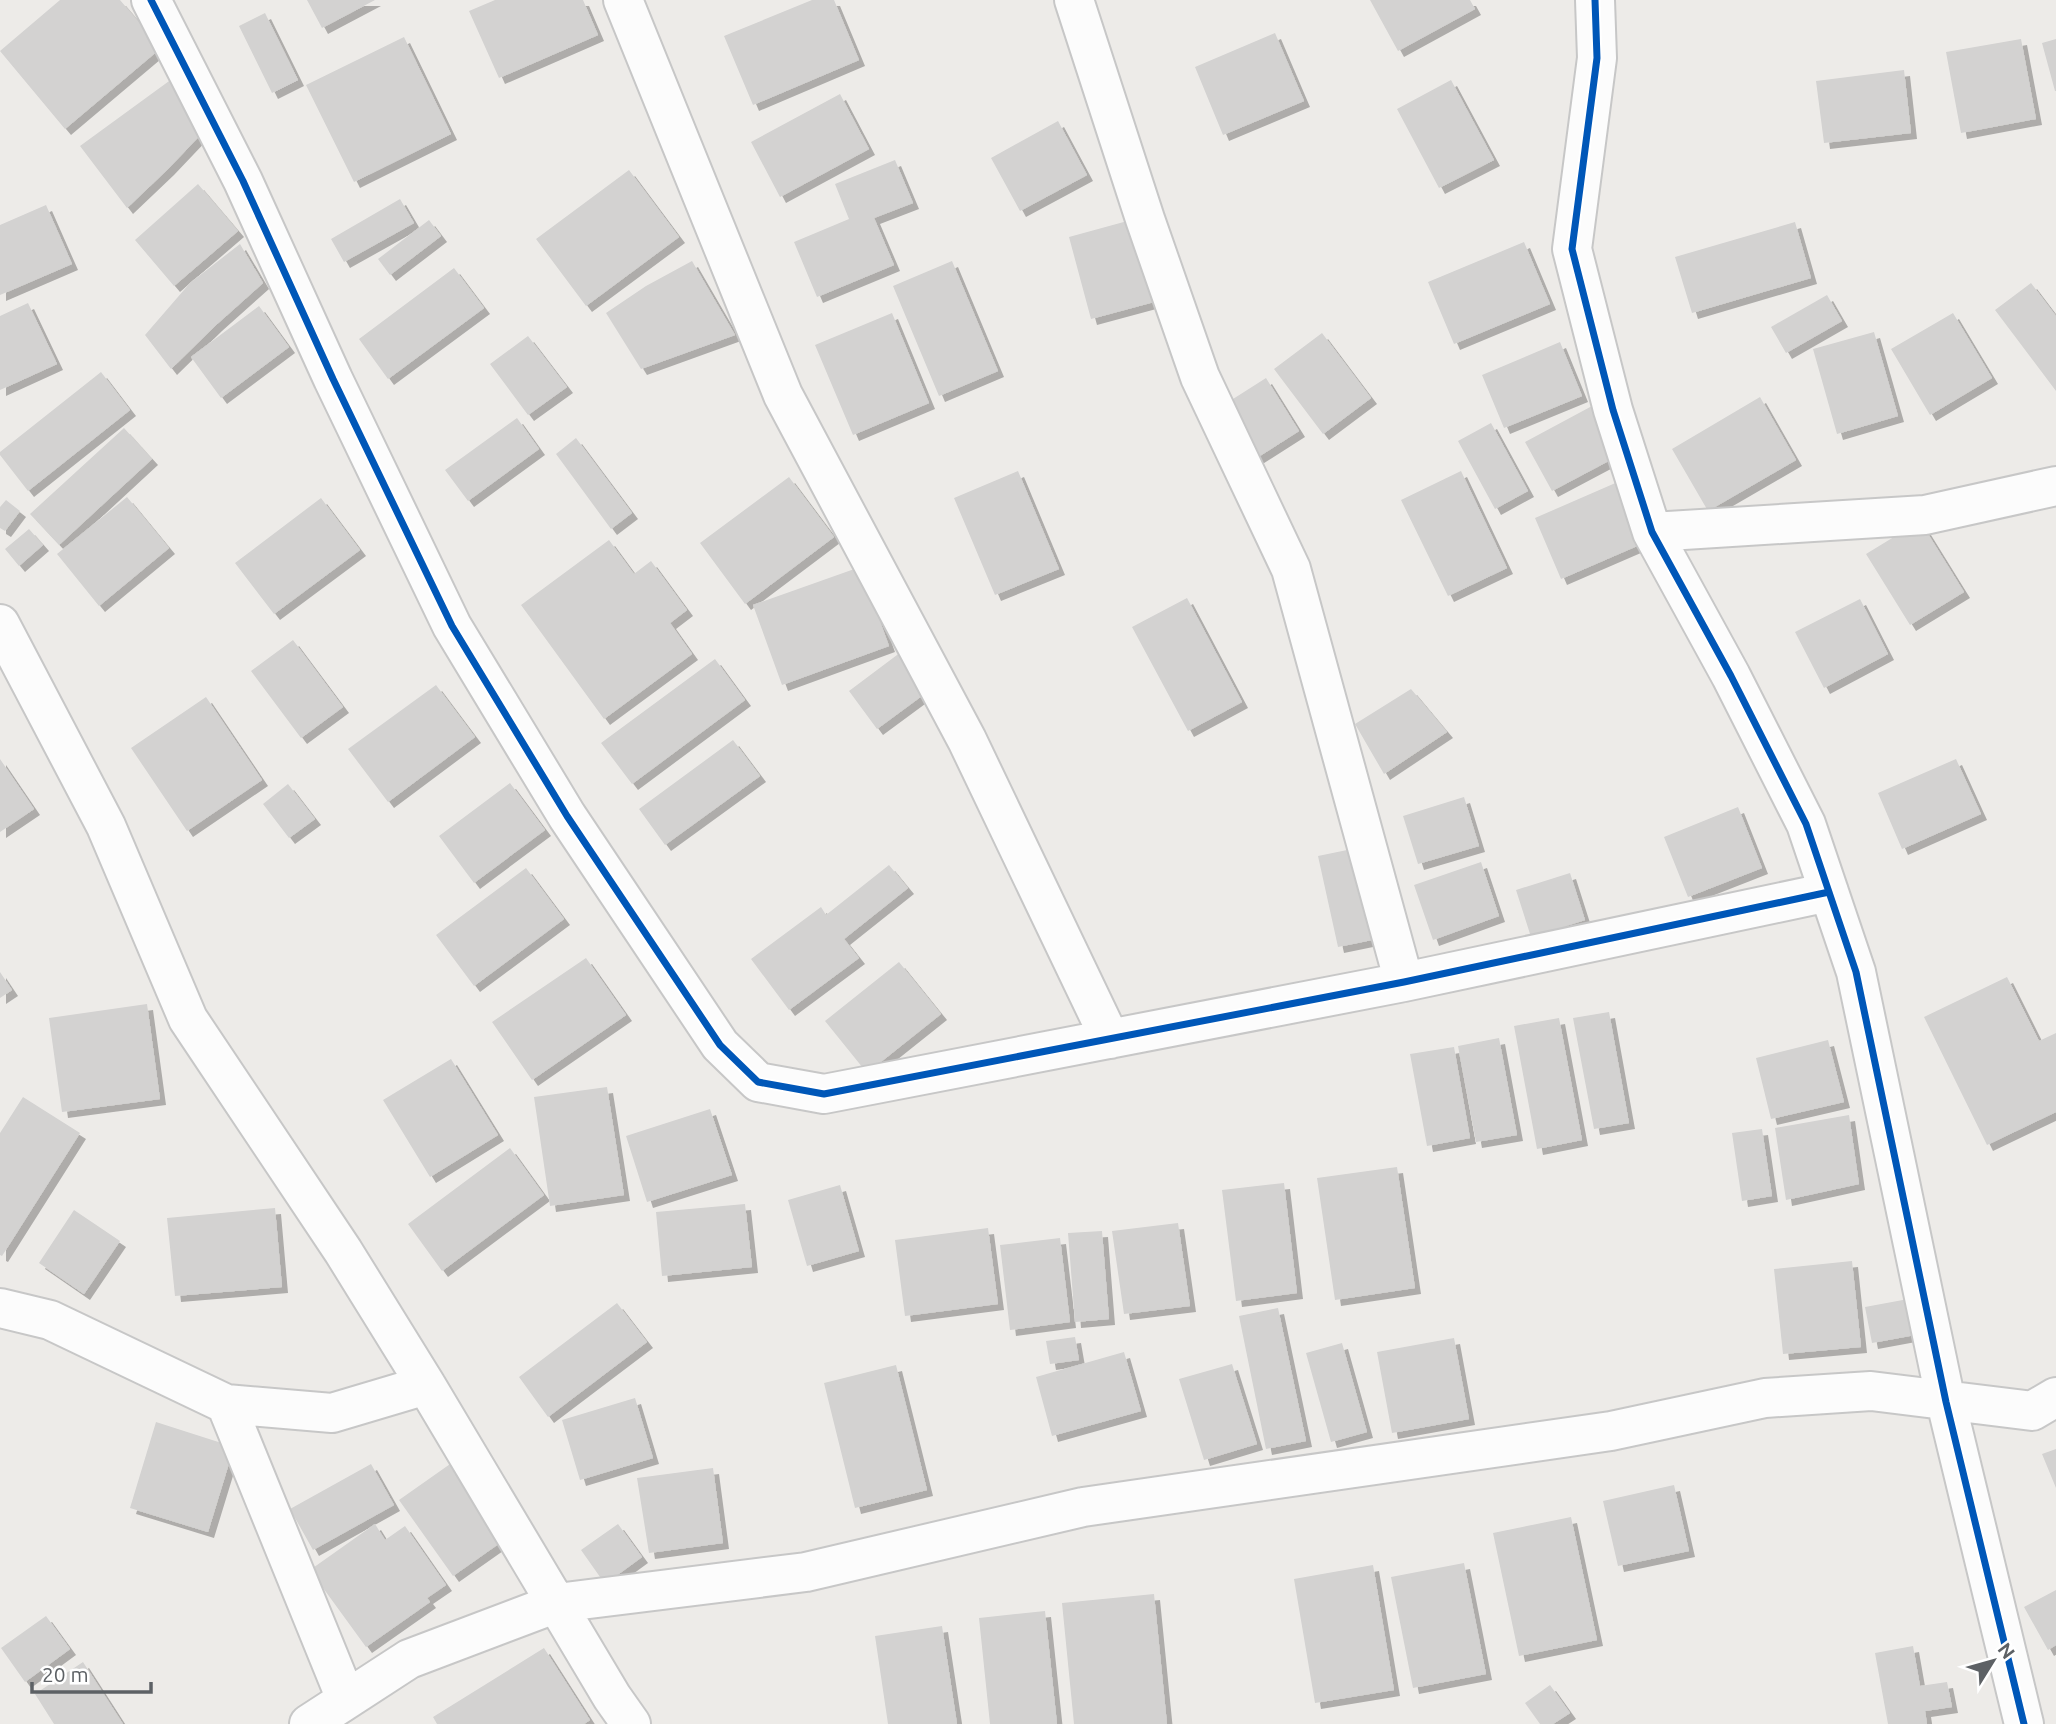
<svg xmlns="http://www.w3.org/2000/svg" width="2056" height="1724" font-family="Ubuntu,sans-serif">
<style>
.building{fill:#d3d2d1;filter:url(#shadow)}
.lines{fill:none;stroke-linecap:round;stroke-linejoin:round}
.minor-casing{stroke:#c7c7c7;stroke-width:42}
.minor{stroke:#fcfcfc;stroke-width:38}
.cycleway-casing{stroke:#fff;stroke-width:11}
.cycleway{stroke:#0057b8;stroke-width:7}
</style>
<defs>
<filter id="shadow"><feDropShadow dx="6" dy="6" stdDeviation="0" flood-color="#0004"/></filter>
</defs>
<rect width="100%" height="100%" fill="#edebe8"/>
<path class="building" d="M60,0h60l41,48 -96,81 -65,-78z
M307,0h68l-53,28z
M495,0h88l15,35 -99,43 -30,-67z
M812,0h22l25,60 -106,45 -29,-69z
M1370,0h100l5,9 -77,42z
M265,13l33,67 -26,13 -33,-67z
M1275,33l29,68 -81,34 -28,-68z
M404,37l47,97 -97,48 -48,-97z
M2021,39l15,80 -75,14 -15,-81z
M2056,39v52h-1l-13,-48z
M1904,70l7,63 -87,10 -8,-62z
M176,76l30,53 -38,40 -41,39 -47,-62z
M1451,80l43,80 -55,28 -42,-79z
M840,94l29,55 -89,48 -29,-55z
M1058,121l29,54 -67,36 -29,-53z
M895,160l18,43 -39,15 20,47 -77,32 -23,-55 55,-23 -14,-35z
M629,170l50,67 -93,69 -50,-67z
M198,184l40,47 -64,55 -39,-46z
M400,199l14,24 -70,39 -13,-23z
M46,205l26,59 -72,31v-70z
M429,220l12,16 -51,39 -12,-16z
M1131,220l23,82 -63,17 -22,-82z
M1795,222l16,56 -119,35 -17,-56z
M1524,242l26,62 -96,40 -26,-62z
M240,244l23,39 -47,42 -45,44 -26,-34 45,-52z
M692,261l43,74 -94,34 -35,-56 40,-27z
M952,261l46,110 -59,25 -46,-110z
M454,268l30,40 -96,71 -29,-40z
M2031,283l25,33v75l-61,-81z
M1827,295l15,26 -56,32 -15,-26z
M28,303l29,61 -57,26v-74z
M259,306l30,41 -68,51 -30,-41z
M892,313l37,90 -76,32 -38,-90z
M1953,313l39,65 -62,37 -39,-66z
M1874,332l24,84 -61,18 -24,-85z
M1322,333l49,65 -48,36 -49,-65z
M528,336l39,51 -39,28 -38,-51z
M1560,342l22,54 -78,32 -22,-53z
M101,372l29,38 -102,81 -28,-36v-3z
M1266,378l33,53 -44,28 -33,-53z
M1760,397l36,63 -88,51 -36,-62z
M1592,406l26,50 -66,35 -27,-49z
M517,418l22,31 -71,52 -23,-31z
M1491,423l37,68 -33,18 -37,-68z
M124,428l28,31 -93,86 -29,-31z
M576,438l56,75 -21,16 -55,-75z
M1018,471l41,98 -64,26 -41,-97z
M1461,471l46,97 -59,28 -47,-96z
M789,477l45,60 -89,67 -45,-61z
M1620,481l31,59 -90,39 -26,-61z
M127,497l42,51 -70,58 -42,-52z
M321,498l39,52 -86,64 -39,-51z
M6,500l14,11 -15,20 -5,-3v-21z
M1920,521l44,71 -54,33 -44,-71z
M29,529l14,16 -24,21 -14,-17z
M609,540l25,34 17,-13 36,49 -17,13 22,31 -88,65 -83,-114z
M860,567l29,79 -107,39 -29,-80z
M1187,598l55,104 -54,29 -56,-104z
M1860,599l28,55 -64,34 -29,-56z
M293,640l50,67 -42,31 -50,-67z
M905,649l29,38 -57,42 -28,-38z
M715,659l30,41 -113,84 -31,-41z
M436,685l39,52 -87,65 -40,-53z
M1411,689l36,43 -63,42 -29,-50z
M206,697l56,83 -75,51 -56,-83z
M733,740l27,36 -95,69 -26,-36z
M0,759l34,50 -34,23z
M1956,759l25,55 -79,35 -24,-56z
M510,783l35,47 -71,53 -35,-47z
M288,784l27,35 -26,19 -26,-34z
M1464,797l15,49 -61,18 -15,-48z
M1738,807l24,61 -74,29 -24,-60z
M1352,849l20,91 -34,7 -20,-91z
M1481,862l18,54 -66,24 -19,-55z
M889,865l19,23 -64,51 15,19 -70,52 -38,-51 70,-52 5,8z
M526,868l38,51 -90,67 -38,-51z
M1570,873l15,47 -54,17 -15,-47z
M586,958l40,57 -94,65 -40,-58z
M899,962l42,52 -74,59 -42,-52z
M0,972l12,18 -12,8z
M2007,977l32,64 17,-8v79l-69,33 -63,-128z
M147,1004l13,95 -98,13 -13,-94z
M1609,1012l20,111 -35,6 -21,-111z
M1559,1018l23,122 -45,9 -23,-123z
M1499,1038l18,97 -41,7 -18,-96z
M1828,1040l16,62 -73,17 -15,-61z
M1454,1047l16,91 -43,8 -17,-92z
M451,1059l47,76 -68,42 -47,-77z
M607,1087l17,108 -74,11 -16,-109z
M23,1097l57,36 -78,123 -2,-1v-122z
M710,1109l22,66 -85,27 -21,-66z
M1849,1115l10,69 -73,16 -11,-72z
M1762,1129l10,67 -30,5 -10,-68z
M510,1148l34,47 -102,76 -34,-47z
M1397,1167l18,121 -80,12 -18,-122z
M1284,1183l13,110 -61,8 -14,-111z
M840,1185l19,66 -52,15 -19,-66z
M745,1204l7,63 -90,9 -6,-64z
M275,1208l7,79 -107,9 -8,-78z
M74,1210l46,31 -36,53 -45,-31z
M1178,1223l12,83 -66,8 -12,-83z
M988,1228l10,76 -93,12 -10,-76z
M1102,1231l7,88 -34,3 -7,-89z
M1060,1238l10,84 -60,8 -10,-85z
M1852,1261l9,86 -78,7 -9,-85z
M1919,1297l7,36 -54,10 -7,-36z
M617,1303l30,39 -99,75 -29,-40z
M1278,1308l28,133 -40,8 -27,-133z
M1075,1337l4,23 -29,4 -4,-23z
M1454,1338l15,81 -77,14 -15,-81z
M1342,1343l25,89 -36,10 -25,-89z
M1124,1352l17,59 -89,25 -16,-59z
M1232,1364l25,80 -53,16 -25,-81z
M896,1365l31,125 -72,18 -31,-125z
M635,1398l18,60 -73,22 -18,-60z
M156,1422l78,25 -26,85 -78,-24z
M2056,1449v39l-14,-34z
M453,1462l54,76 -54,38 -54,-76z
M371,1464l23,41 -81,45 -23,-41z
M713,1468l10,75 -74,10 -12,-75z
M1674,1485l15,66 -71,15 -15,-65z
M1571,1517l26,123 -78,16 -26,-123z
M375,1524l10,16 20,-14 41,59 -19,13 3,4 -64,45 -56,-77z
M618,1524l24,33 -37,27 -24,-34z
M1464,1563l22,111 -73,14 -22,-111z
M1373,1565l21,125 -79,13 -21,-124z
M2056,1590v55l-8,5 -24,-43z
M1154,1594l13,130h-93l-12,-121z
M1045,1611l12,113h-67l-11,-106z
M46,1616l24,33 -45,33 -24,-34z
M942,1626l15,98h-69l-13,-88z
M1913,1646l7,40 27,-4 5,25 -27,4 2,13h-39l-13,-71z
M544,1648l46,72 -6,4h-147l-4,-7z
M83,1662l40,62h-69l-19,-30z
M1550,1685l20,28 -17,11h-13l-15,-21z"/>
<g class="lines">
<g class="minor-casing">
<path id="minor" d="M151,0l92,181 90,198 119,247 115,190 153,229 38,37 66,12 580,-112 425,-90
M623,0l160,395 184,345 143,299
M1074,0l71,219 55,158 91,192 113,413
M1595,0l2,58 -25,191 41,161 39,122 79,144 75,148 50,148 90,430 78,322
M1652,532l273,-17 131,-29
M0,624l106,202 82,193 155,232 83,134 186,312 19,27
M0,1308l50,12 176,84 106,9 94,-28
M226,1404l120,295
M309,1724l100,-65 148,-56 249,-31 277,-65 528,-76 154,-33 106,-7 161,20 24,-14"/>
</g>
<use href="#minor" class="minor"/>
<g class="cycleway-casing">
<path id="cycleway" d="M151,0l92,181 90,198 119,247 115,190 153,229 38,37 66,12 580,-112 425,-90
M1595,0l2,58 -25,191 41,161 39,122 79,144 75,148 50,148 90,430 78,322"/>
</g>
<use href="#cycleway" class="cycleway"/>
</g>
<g transform="translate(1993 1661) rotate(53)" stroke="#ffffff" stroke-width="5" paint-order="stroke">
<path d="M0-5L12 26L0 18L-12 26Z" fill="#5d6165"/>
<text y="-10" font-size="19" font-weight="bold" text-anchor="middle" fill="#5d6165">N</text>
</g>
<path d="M32 1682v10h119v-10" fill="none" stroke="#5d6165" stroke-width="3.5"/>
<text x="42" y="1682" font-size="21" fill="#5d6165" stroke="#ffffff" stroke-width="5" paint-order="stroke">20 m</text>
</svg>
